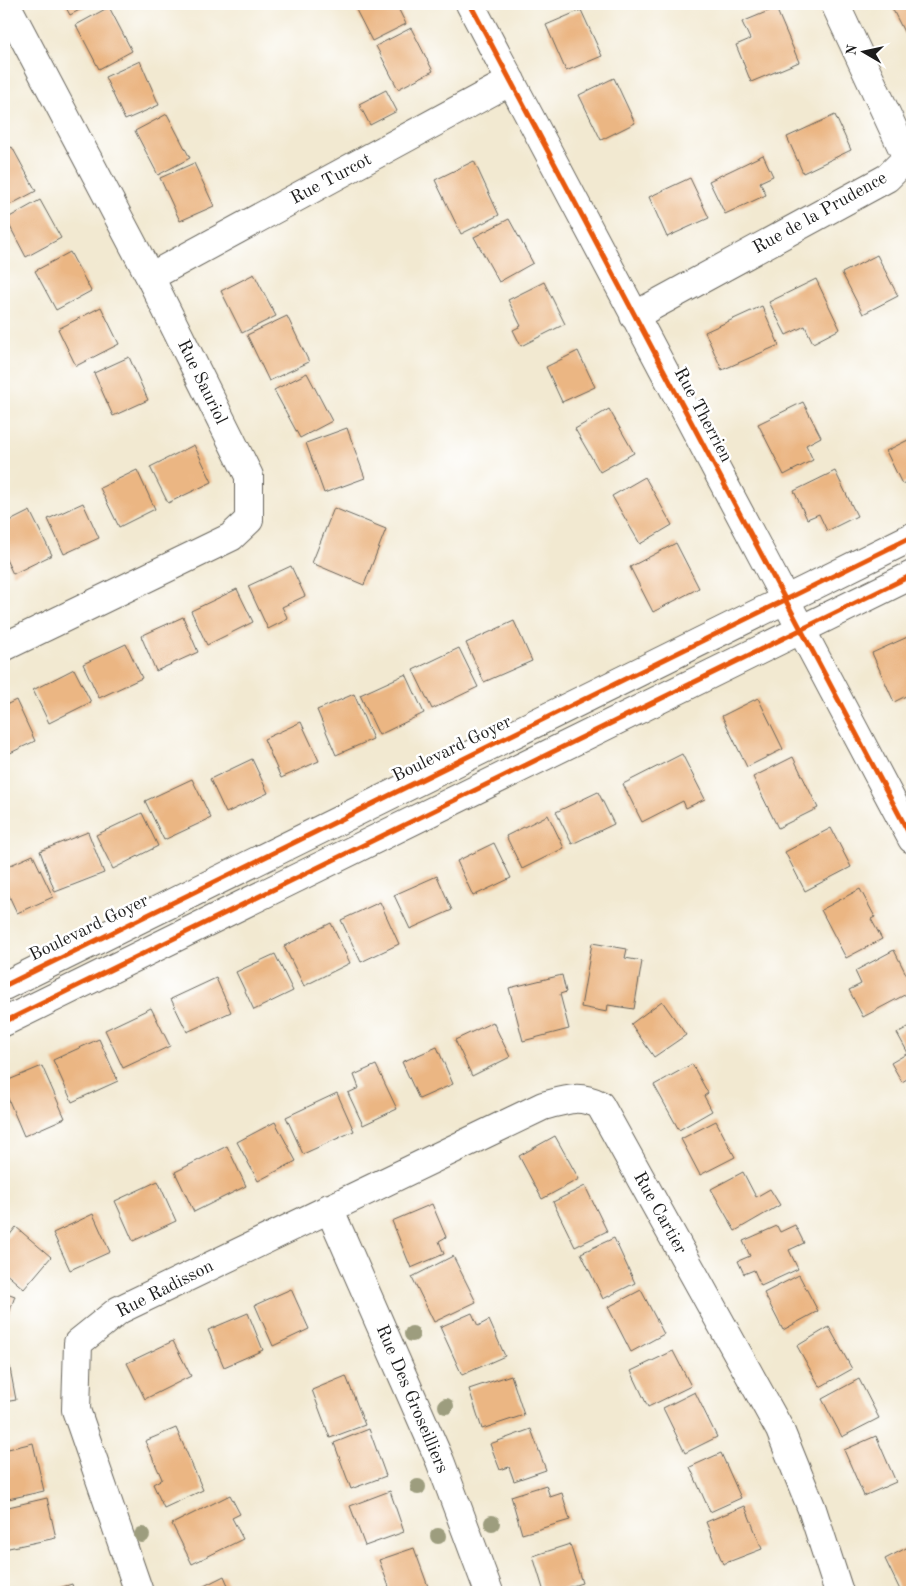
<svg xmlns="http://www.w3.org/2000/svg" width="916" height="1596" font-family="'Old Standard TT',serif">
<style>
.building{fill:#ebb683}
.lines{fill:none;stroke-linecap:round;stroke-linejoin:round}
.street-casing{stroke:#67645b;stroke-width:30}
.secondary-casing{stroke:#67645b;stroke-width:30}
.street{stroke:#fff;stroke-width:28}
.secondary{stroke:#fff;stroke-width:28}
.cycleway-casing{stroke:#fff;stroke-width:8}
.cycleway{stroke:#e8590c;stroke-width:5}
.tree{fill:#9d9d7e}
.labels{text-anchor:middle;dominant-baseline:central;stroke-width:5;stroke-linejoin:round;paint-order:stroke}
.street-label{font-size:18px;fill:#1c1c1c;stroke:#fff}
</style>
<rect width="100%" height="100%" fill="#fff"/>
<filter id="ink" filterUnits="userSpaceOnUse"><feTurbulence type="fractalNoise" baseFrequency=".02" numOctaves="2"/><feDisplacementMap in="SourceGraphic" scale="10" xChannelSelector="R" yChannelSelector="G"/><feConvolveMatrix kernelMatrix="1 2 1 2 8 2 1 2 1" color-interpolation-filters="sRGB"/></filter>
<filter id="wash" filterUnits="userSpaceOnUse"><feTurbulence type="fractalNoise" baseFrequency=".0096" numOctaves="4" result="noise"/><feDisplacementMap in="SourceGraphic" scale="20" xChannelSelector="R" yChannelSelector="G"/><feGaussianBlur stdDeviation="1.12" result="paint"/><feColorMatrix in="noise" values="0 0 0 0 0 0 0 0 0 0 0 0 0 0 0 0 0 1.4 0 .05"/><feComposite in="paint" operator="in"/></filter>
<g filter="url(#wash)">
<rect width="100%" height="100%" fill="#f2e9d1"/>
<g id="blocks">
<path class="building" d="M64,4h27l-21,11z
M353,4h43l10,20 -34,17z
M890,4h22v39l-2,1z
M109,7l23,44 -33,18 -23,-44z
M776,8l23,54 -48,20 -15,-37 14,-6 -8,-17z
M581,10l21,46 -36,15 -20,-46z
M411,28l22,43 -35,18 -22,-43z
M140,61l19,44 -34,15 -20,-43z
M614,78l21,45 -34,17 -22,-45z
M386,90l11,21 -27,14 -11,-21z
M167,114l23,44 -32,17 -23,-44z
M835,115l16,35 -48,23 -16,-36z
M12,147l24,44 -32,17v-57z
M763,155l10,21 -13,6 6,13 -41,19 -16,-33z
M474,161l25,54 -38,19 -26,-54z
M194,163l20,43 -34,15 -20,-43z
M690,178l19,40 -42,19 -18,-40z
M40,200l21,38 -35,19 -20,-38z
M509,219l24,44 -34,19 -25,-45z
M70,252l21,39 -35,19 -21,-39z
M877,255l21,41 -35,18 -21,-41z
M254,274l22,42 -34,17 -21,-42z
M816,279l24,50 -27,14 -8,-17 -19,9 -17,-33z
M544,282l21,42 -44,22 -8,-16 8,-4 -13,-26z
M762,306l17,39 -57,25 -17,-38z
M101,307l18,37 -43,22 -18,-37z
M287,316l22,46 -40,19 -22,-46z
M578,351l17,36 -33,15 -16,-35z
M129,357l19,43 -35,16 -19,-43z
M307,373l25,48 -32,17 -26,-48z
M803,402l18,35 -15,8 7,15 -29,15 -26,-51z
M609,409l25,44 -34,19 -25,-43z
M347,428l18,50 -41,15 -18,-50z
M912,438v41l-10,5 -16,-33z
M194,445l18,37 -44,21 -18,-36z
M137,470l18,39 -36,18 -19,-39z
M835,471l22,45 -30,15 -8,-17 -12,5 -13,-28z
M645,477l27,48 -32,19 -28,-48z
M83,503l16,35 -35,16 -16,-35z
M334,508l52,21 -22,56 -52,-22z
M30,511l22,44 -39,19 -9,-19v-31z
M676,543l23,45 -46,24 -23,-45z
M291,566l14,30 -23,11 6,12 -20,10 -20,-43z
M237,589l16,33 -46,23 -16,-34z
M183,617l15,35 -42,19 -15,-35z
M514,621l18,40 -48,21 -18,-39z
M912,635v58l-18,9 -22,-49z
M126,644l16,34 -43,20 -16,-34z
M459,648l19,39 -46,22 -19,-39z
M74,669l17,33 -42,21 -16,-33z
M406,674l18,39 -45,22 -19,-40z
M354,694l19,45 -37,16 -19,-45z
M758,698l25,51 -36,18 -25,-51z
M16,700l19,41 -31,15v-50z
M301,722l18,39 -38,17 -17,-39z
M682,754l23,45 -19,9 -3,-7 -41,21 -19,-38z
M793,757l25,51 -40,20 -25,-51z
M252,759l16,34 -42,20 -16,-34z
M192,779l19,39 -47,22 -19,-39z
M598,792l16,32 -42,20 -16,-32z
M142,813l16,33 -45,23 -17,-34z
M548,815l16,33 -42,21 -16,-33z
M831,828l20,39 -46,24 -20,-39z
M88,832l16,41 -49,19 -15,-41z
M494,843l17,35 -38,18 -16,-35z
M33,855l20,42 -36,16 -13,-28v-17z
M437,876l15,34 -42,19 -16,-34z
M860,889l15,28 -4,2 11,20 -36,19 -25,-48z
M380,902l19,42 -38,18 -20,-42z
M331,923l19,40 -46,23 -20,-40z
M592,943l35,6 -2,9 17,3 -8,48 -26,-4 -1,7 -26,-5z
M894,950l18,36v5l-49,26 -14,-27 12,-6 -6,-13z
M275,954l18,37 -39,19 -18,-38z
M562,975l4,17 -6,2 9,35 -46,12 -14,-53z
M216,978l15,34 -44,20 -16,-33z
M662,1001l24,34 -32,22 -23,-33z
M151,1008l19,38 -47,22 -18,-38z
M493,1022l17,35 -38,19 -17,-36z
M912,1025v51l-10,6 -11,-19 17,-10 -11,-20z
M99,1039l19,42 -46,21 -19,-42z
M437,1047l16,37 -34,15 -17,-37z
M692,1064l16,29 -4,3 8,15 -33,19 -25,-45z
M376,1065l21,44 -34,16 -15,-32 11,-5 -5,-13z
M42,1066l23,52 -41,18 -20,-47v-7z
M337,1093l17,38 -51,23 -17,-37z
M716,1121l19,36 -35,18 -19,-36z
M275,1122l21,39 -38,20 -21,-39z
M555,1136l24,43 -37,20 -23,-43z
M227,1146l19,40 -52,26 -19,-40z
M743,1172l13,25 14,-8 10,16 -45,26 -24,-42z
M158,1181l18,40 -43,20 -18,-40z
M585,1186l22,45 -32,16 -22,-45z
M432,1204l14,33 -7,4 5,13 -33,14 -19,-47z
M93,1214l17,38 -40,18 -17,-37z
M795,1225l9,18 -15,7 9,19 -37,17 -7,-16 -10,4 -6,-13 12,-5 -7,-15 34,-15 3,6z
M16,1227l35,30 -27,32 -20,-17v-30z
M614,1238l21,45 -32,16 -22,-46z
M453,1256l23,46 -42,20 -22,-45z
M799,1275l19,36 -35,19 -19,-37z
M291,1289l18,40 -36,17 -18,-41z
M641,1290l23,44 -33,18 -23,-45z
M4,1292l11,4 -11,32z
M248,1313l15,37 -39,17 -16,-37z
M472,1313l6,13 11,-6 16,36 -43,19 -22,-48z
M829,1327l23,42 -32,18 -23,-41z
M173,1341l18,35 -46,23 -18,-36z
M673,1351l18,35 -43,21 -17,-36z
M9,1363l7,37 -12,2v-38z
M511,1375l13,40 -42,14 -13,-40z
M346,1376l19,49 -35,13 -18,-48z
M859,1379l20,39 -37,19 -20,-38z
M695,1392l22,45 -32,16 -22,-45z
M176,1428l27,62 -39,18 -11,-24 9,-5 -17,-38z
M369,1429l17,47 -35,13 -17,-46z
M531,1429l15,41 -32,11 -5,-14 -9,3 -10,-26z
M876,1436l20,46 -32,14 -20,-46z
M33,1443l11,48 -40,9v-50z
M721,1453l20,45 -31,14 -20,-45z
M546,1485l4,12 12,-4 8,27 -48,14 -11,-38z
M390,1491l14,41 -39,14 -15,-40z
M230,1495l10,19 -8,4 11,21 -51,25 -20,-40z
M47,1498l9,40 -52,11v-41z
M745,1506l17,43 -39,15 -17,-42z
M570,1544l12,39 -29,9h-9l-11,-36z
M912,1545v47h-11l-16,-33z
M414,1548l16,44h-39l-12,-32z
M224,1576l7,16h-36l-1,-1z
M72,1584l2,8h-28z"/>
</g>
</g>
<g filter="url(#ink)">
<use href="#blocks" fill-opacity="0" stroke="#67645b" stroke-width="1"/>
<g class="lines">
<g class="street-casing">
<path id="street" d="M470,4l442,835
M150,277l361,-196
M634,316l253,-138 20,-20 -72,-154
M4,647l227,-110 18,-17v-44l-99,-199 -144,-273
M329,1208l111,253 49,131
M139,1592l-63,-182 2,-67 41,-33 424,-204c23,-6 35,-12 57,-1l180,325 32,79 27,83"/>
</g>
<g class="secondary-casing">
<path id="secondary" d="M4,986l908,-449
M4,1022l908,-447"/>
</g>
<use href="#street" class="street"/>
<use href="#secondary" class="secondary"/>
<g class="cycleway-casing">
<path id="cycleway" d="M470,4l442,835
M4,986l908,-449
M4,1022l908,-447"/>
</g>
<use href="#cycleway" class="cycleway"/>
</g>
<g class="tree">
<circle cx="412" cy="1334" r="8"/>
<circle cx="446" cy="1406" r="8"/>
<circle cx="418" cy="1487" r="8"/>
<circle cx="492" cy="1523" r="8"/>
<circle cx="142" cy="1535" r="8"/>
<circle cx="438" cy="1536" r="8"/>
</g>
</g>
<g class="labels">
<g class="street-label">
<text transform="translate(331 179) rotate(-28)">Rue Turcot</text>
<text transform="translate(820 213) rotate(-29)">Rue de la Prudence</text>
<text transform="translate(202 382) rotate(64)">Rue Sauriol</text>
<text transform="translate(703 415) rotate(62)">Rue Therrien</text>
<text transform="translate(452 749) rotate(-26)">Boulevard Goyer</text>
<text transform="translate(89 928) rotate(-26)">Boulevard Goyer</text>
<text transform="translate(660 1213) rotate(61)">Rue Cartier</text>
<text transform="translate(165 1289) rotate(-27)">Rue Radisson</text>
<text transform="translate(412 1399) rotate(67)">Rue Des Groseilliers</text>
</g>
</g>
<rect width="916" height="1596" fill="none" stroke="#fff" stroke-width="20"/>
<g transform="translate(864 52) rotate(279)" stroke="#ffffff" stroke-width="4" paint-order="stroke">
<path d="M0-4L9 19L0 12L-9 19Z" fill="#1c1c1c"/>
<text y="-8" font-size="14" font-weight="bold" text-anchor="middle" fill="#1c1c1c">N</text>
</g>
</svg>
